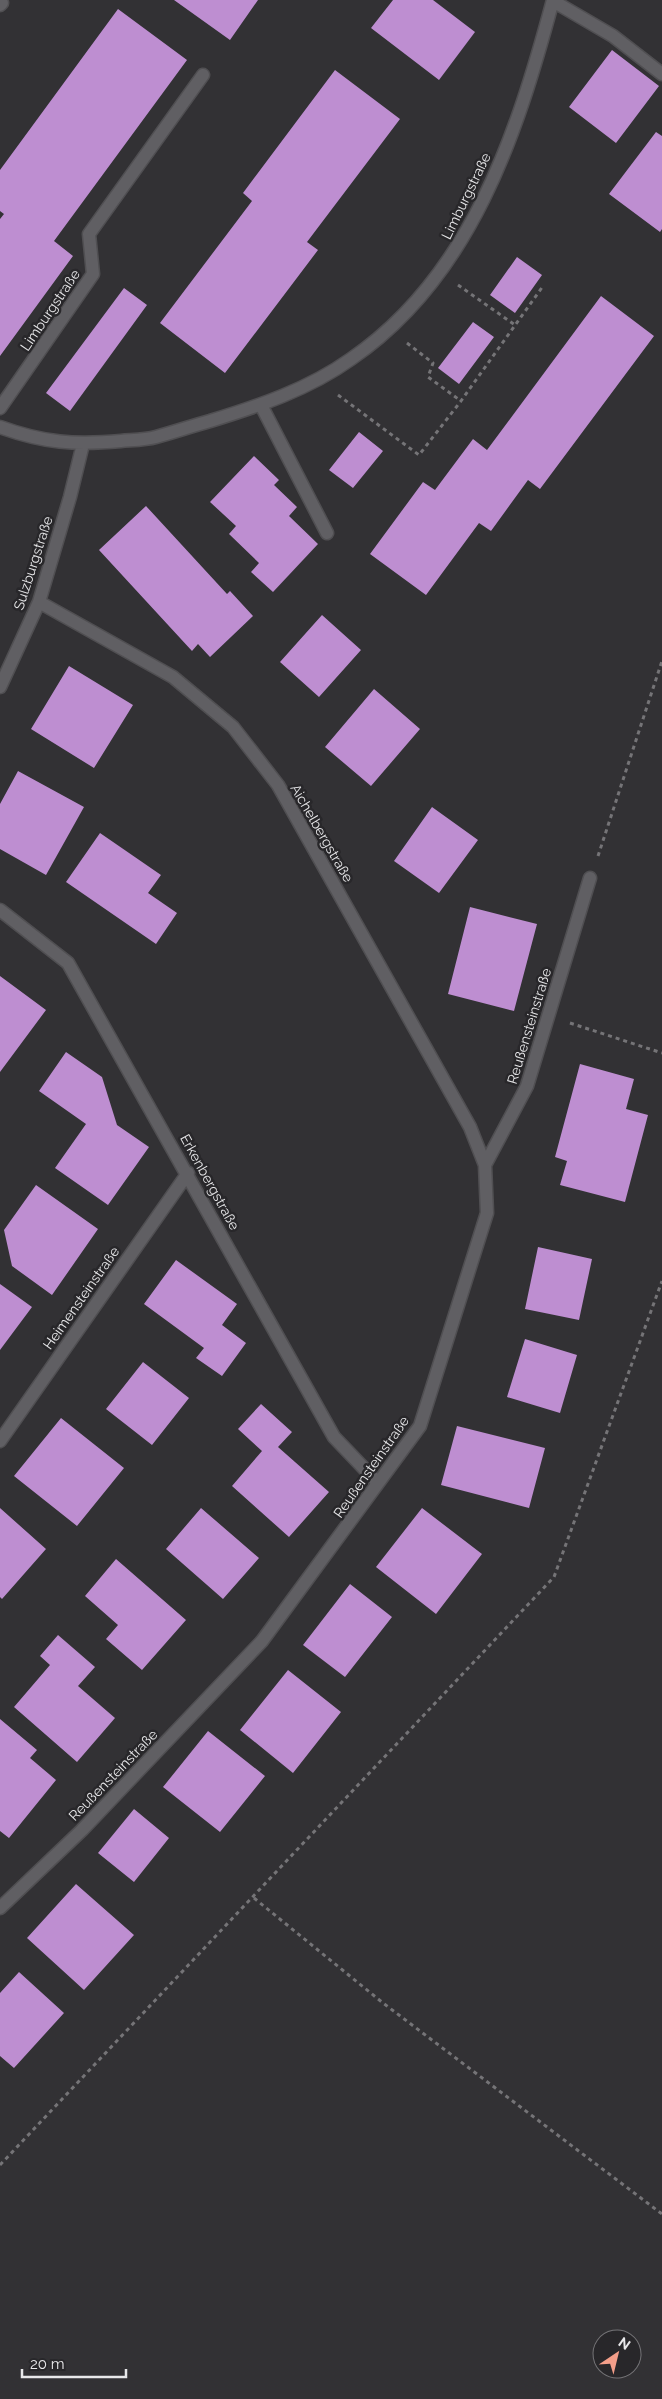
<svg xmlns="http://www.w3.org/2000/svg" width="662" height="2399" font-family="Raleway,sans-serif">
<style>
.building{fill:#be8ed1}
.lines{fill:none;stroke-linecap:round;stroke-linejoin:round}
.street-casing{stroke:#504f52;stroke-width:15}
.path{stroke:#757477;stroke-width:3;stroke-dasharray:4 4;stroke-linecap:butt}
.street{stroke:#605f63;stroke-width:12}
.labels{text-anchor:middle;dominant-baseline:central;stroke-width:5;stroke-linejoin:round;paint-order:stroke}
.street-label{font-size:14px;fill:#e8e8ea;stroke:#28272a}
</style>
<rect width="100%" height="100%" fill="#323134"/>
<path class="building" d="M174,0h84l-28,40z
M393,0h40l42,32 -36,48 -68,-52z
M118,9l69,51 -133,181 19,15 -73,100v-137l4,-5 -4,-3v-41z
M612,50l47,36 -43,57 -47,-36z
M335,70l65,49 -93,123 11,8 -93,123 -65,-50 92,-122 -9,-8z
M656,132l6,4v93l-2,3 -51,-38z
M517,257l25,18 -27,38 -25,-18z
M124,288l23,17 -77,106 -24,-18z
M601,296l53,40 -114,153 -12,-9 -37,51 -12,-8 -53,72 -56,-41 53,-72 12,8 38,-51 14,11z
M473,322l21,15 -35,47 -21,-16z
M359,432l24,19 -30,37 -24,-18z
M254,456l25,24 -5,5 23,22 -8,9 29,28 -45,48 -22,-20 8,-9 -30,-29 7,-8 -26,-24z
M146,506l81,88 3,-3 23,25 -43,41 -12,-13 -6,7 -93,-101z
M322,615l39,35 -42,47 -39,-35z
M69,666l64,39 -39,63 -63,-39z
M374,689l46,40 -49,57 -46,-39z
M18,771l66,36 -38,68 -46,-26v-45z
M432,807l46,33 -39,53 -45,-32z
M100,833l61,42 -13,18 29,20 -21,31 -90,-62z
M470,907l67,17 -23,87 -66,-17z
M0,976l46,34 -46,62z
M66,1052l36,25 15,48 32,22 -41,58 -53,-37 31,-44 -47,-33z
M580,1064l54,15 -8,30 22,6 -23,87 -65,-17 7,-24 -12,-4z
M36,1185l62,44 -46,66 -40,-29 -8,-36z
M538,1247l54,12 -13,61 -54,-11z
M176,1260l61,44 -15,21 24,18 -24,33 -26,-18 8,-10 -60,-44z
M0,1284l32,23 -32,43z
M525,1339l52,16 -17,58 -53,-16z
M143,1362l46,36 -37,47 -46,-36z
M261,1404l31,28 -14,15 51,45 -40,45 -57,-51 30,-35 -24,-22z
M61,1418l63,50 -47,58 -63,-50z
M457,1426l88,22 -16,60 -88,-23z
M0,1508l46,41 -44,50 -2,-2z
M201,1508l58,50 -36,41 -57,-50z
M422,1508l60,46 -46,60 -60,-47z
M116,1559l70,61 -44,50 -36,-31 12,-14 -33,-29z
M350,1584l42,33 -47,60 -42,-32z
M58,1635l37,32 -17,19 37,32 -38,44 -63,-55 36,-42 -10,-9z
M288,1670l53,42 -48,61 -53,-43z
M0,1719l37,31 -7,8 26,22 -47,58 -9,-7z
M208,1731l57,45 -45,56 -57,-45z
M134,1809l35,29 -35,44 -36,-29z
M76,1884l58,51 -50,55 -57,-52z
M19,1972l45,41 -50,55 -14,-12v-63z"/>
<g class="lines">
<g class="street-casing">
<path id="street" d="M553,1l60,35 49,38
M0,5l2,-2
M261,405l66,128
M0,408l93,-134 -4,-40 114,-159
M0,427c44,16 75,18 121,14 11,-1 24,-1 35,-4 18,-5 36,-11 54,-16 49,-15 99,-32 141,-62 120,-82 166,-225 202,-359
M39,602l134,75 60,50 45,58 192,342 15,38
M0,687l39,-85 31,-105 13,-53
M0,910l68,53 266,474 44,46
M0,1441l188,-268
M0,1908l82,-78 180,-189 158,-215 67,-213 -2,-48 42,-79 63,-208"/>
</g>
<path class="path" d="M458,285l57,40
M407,343l26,20 -5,14 33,24
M338,395l81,60 42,-54 82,-115
M598,856l64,-195
M570,1023l92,30
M254,1898l129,105 279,211
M0,2165l554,-588 108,-296"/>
<use href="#street" class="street"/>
</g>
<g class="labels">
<g class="street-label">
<text transform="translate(466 196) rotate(-64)">Limburgstraße</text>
<text transform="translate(50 310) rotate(-56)">Limburgstraße</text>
<text transform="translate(33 563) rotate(-72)">Sulzburgstraße</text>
<text transform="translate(322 833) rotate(60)">Aichelbergstraße</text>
<text transform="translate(529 1026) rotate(-73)">Reußensteinstraße</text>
<text transform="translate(210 1182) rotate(61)">Erkenbergstraße</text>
<text transform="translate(81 1298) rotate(-55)">Heimensteinstraße</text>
<text transform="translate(371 1467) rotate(-55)">Reußensteinstraße</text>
<text transform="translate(113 1775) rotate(-46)">Reußensteinstraße</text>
</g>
</g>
<g transform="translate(617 2354) rotate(35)"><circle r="24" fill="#28272a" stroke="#757477"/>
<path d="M0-4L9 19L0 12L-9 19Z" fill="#f49e89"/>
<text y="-8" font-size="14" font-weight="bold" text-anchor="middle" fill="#e8e8ea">N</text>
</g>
<path d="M22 2369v8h104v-8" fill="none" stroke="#e8e8ea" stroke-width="2.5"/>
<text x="30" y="2369" font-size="15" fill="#e8e8ea" stroke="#28272a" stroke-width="4" paint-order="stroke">20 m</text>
</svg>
